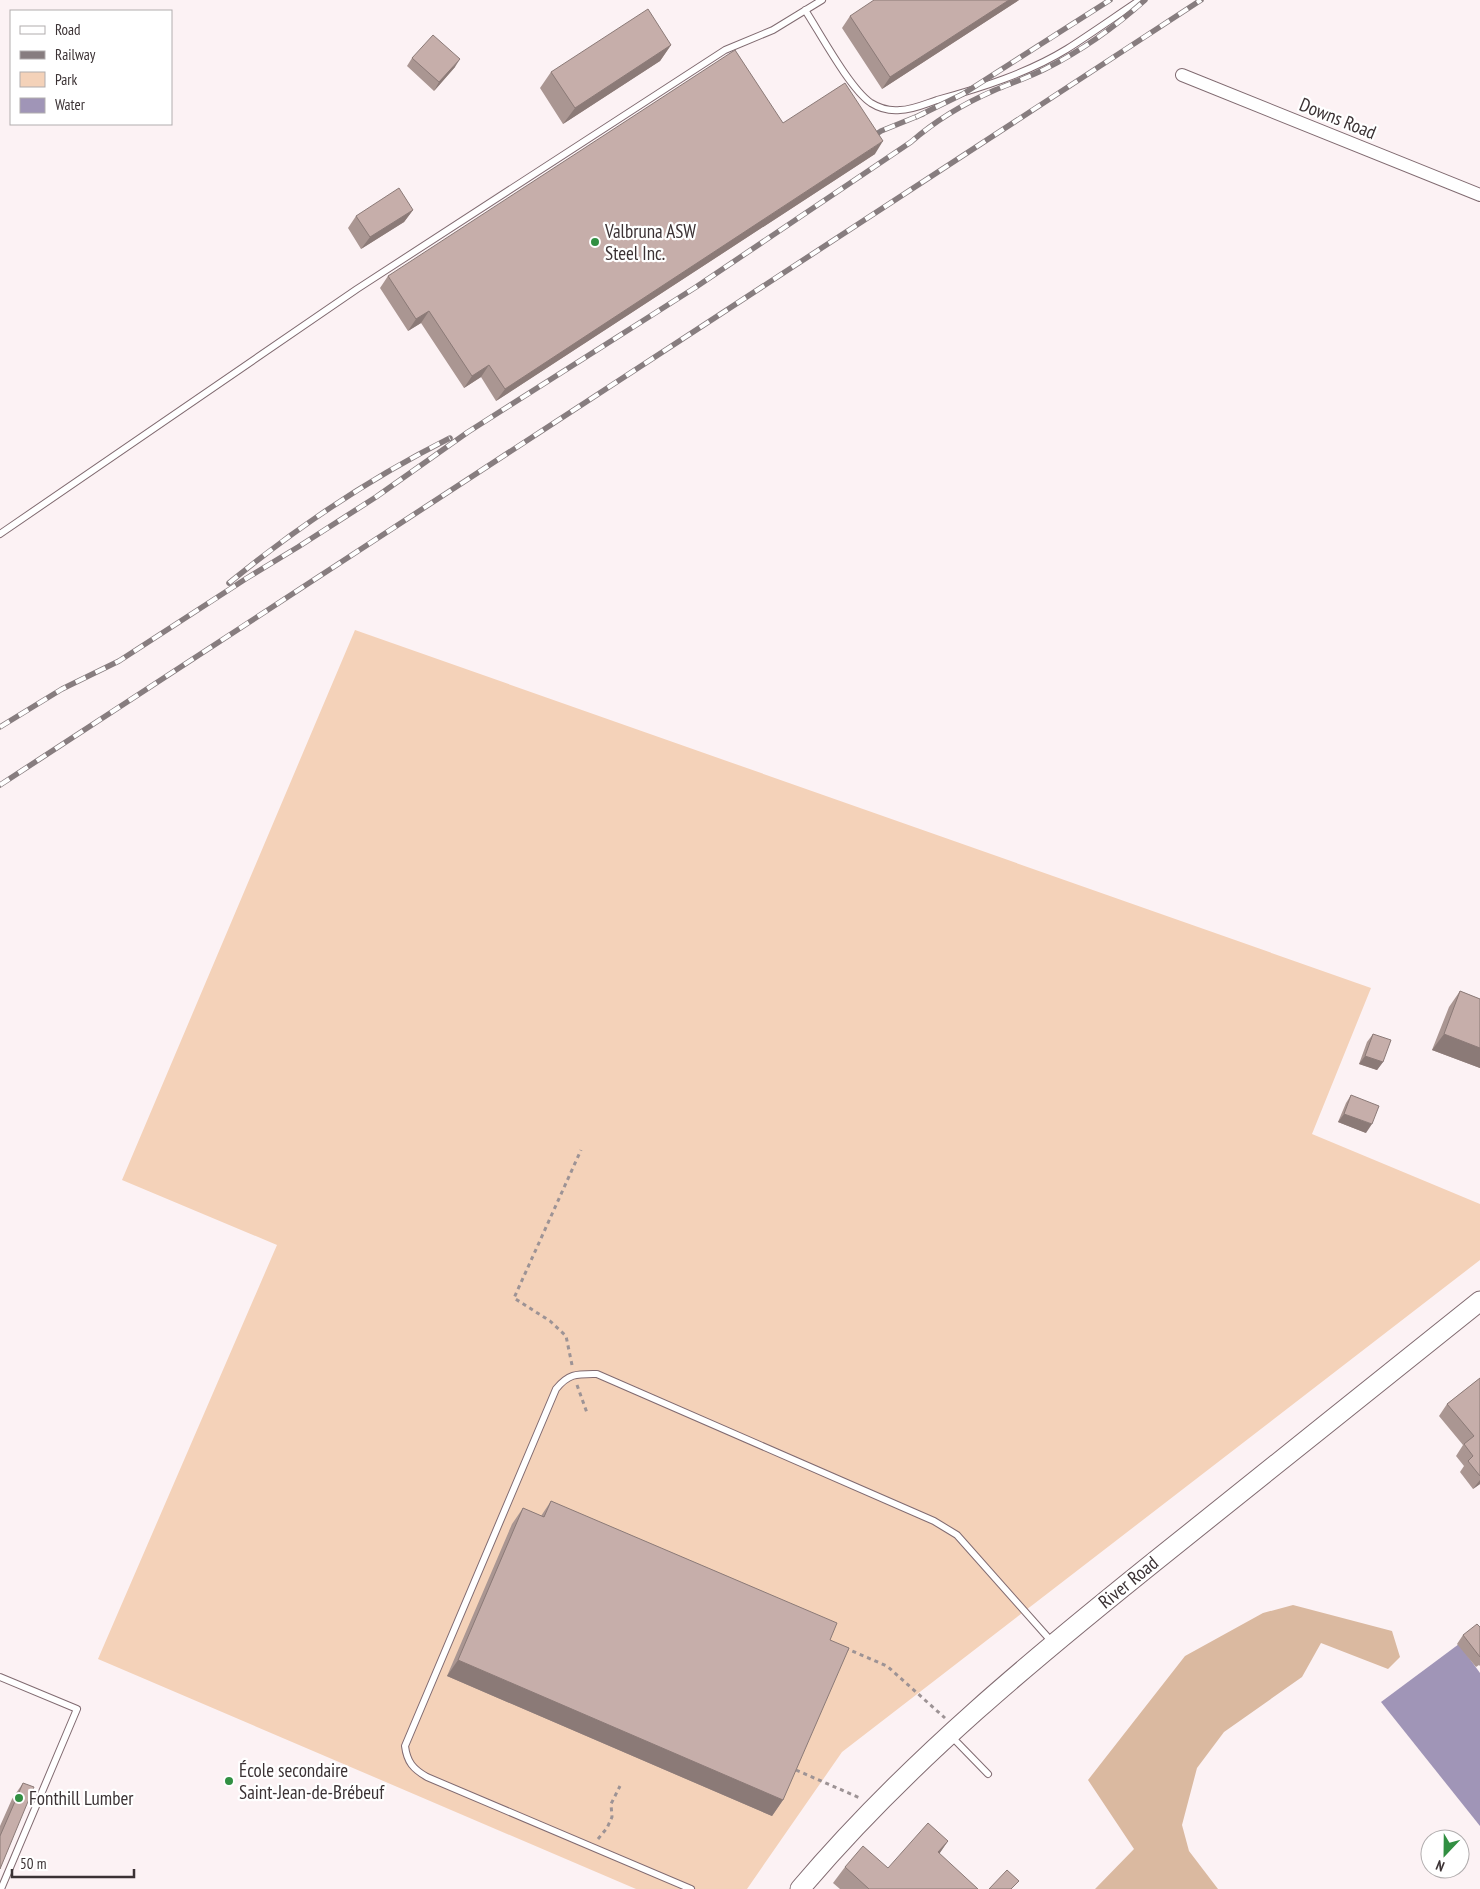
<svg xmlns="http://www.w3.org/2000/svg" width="1480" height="1889" font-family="'PT Sans Narrow',sans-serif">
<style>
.green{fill:#f4d2b9}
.forest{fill:#dab9a0}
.water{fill:#a095b7}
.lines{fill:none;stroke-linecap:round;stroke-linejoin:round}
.lane-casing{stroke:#816b71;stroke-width:8}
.street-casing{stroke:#816b71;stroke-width:14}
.secondary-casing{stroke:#816b71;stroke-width:21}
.path{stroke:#9d9395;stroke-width:3;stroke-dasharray:4 4;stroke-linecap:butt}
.lane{stroke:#fff;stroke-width:6}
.street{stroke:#fff;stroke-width:12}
.secondary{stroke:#fff;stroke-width:19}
.rail-casing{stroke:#877d7f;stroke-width:5.5}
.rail{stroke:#fff;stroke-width:4;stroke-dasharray:11;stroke-linecap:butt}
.wall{fill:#aa9692}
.shaded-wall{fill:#8b7a77}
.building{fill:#c6aeaa;stroke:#8b7a77}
.poi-dot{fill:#318f42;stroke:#fff;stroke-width:2}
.labels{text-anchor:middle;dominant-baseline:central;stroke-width:4.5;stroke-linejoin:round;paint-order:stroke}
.street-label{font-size:19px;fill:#3b3234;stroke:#fff}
.poi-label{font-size:19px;fill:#3b3234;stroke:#fff;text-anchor:start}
</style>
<rect width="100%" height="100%" fill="#fcf2f4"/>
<path class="green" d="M355,630l1016,358 -59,146 168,70v56l-638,492 -95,137h-111l-538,-230 179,-414 -155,-65z"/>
<path class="forest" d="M1293,1605l99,26 8,26 -12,12 -67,-26 -19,34 -78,55 -27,36 -15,57 7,26 29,38h-123l39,-40 -46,-69 97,-124 78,-43z"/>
<path class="water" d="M1459,1644l21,29v153l-99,-124z"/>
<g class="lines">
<g class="lane-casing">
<path id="lane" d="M805,10c15,23 45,79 66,93 8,5 19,8 29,7 12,0 25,-6 37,-10 44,-12 91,-27 130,-51 25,-16 49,-33 73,-49
M0,534l357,-245 368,-239 48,-20 49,-30
M0,1677l77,32 -76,180
M951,1736l37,38
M691,1889l-264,-112c-14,-8 -20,-15 -22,-31l151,-357c13,-16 21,-15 41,-15l337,147 23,14 95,107"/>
</g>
<g class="street-casing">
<path id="street" d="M1182,75l298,120"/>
</g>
<g class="secondary-casing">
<path id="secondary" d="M800,1889c108,-128 239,-235 369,-339 104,-83 207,-166 311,-249"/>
</g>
<path class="path" d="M572,1365l-6,-29 -16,-15 -36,-23 67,-148
M577,1385l10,28
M845,1648l42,18 58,52
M796,1770l64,28
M598,1839l9,-11 5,-11 -1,-13 9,-18"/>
<use href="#lane" class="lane"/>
<use href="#street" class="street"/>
<use href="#secondary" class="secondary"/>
<g class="rail-casing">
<path id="rail" d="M916,117l47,-23 147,-94
M866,141l15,-10 42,-17
M229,583c67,-55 143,-106 221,-145
M0,727l62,-38 57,-28 128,-83 51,-31 78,-50 92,-65 228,-145 215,-145c25,-22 54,-39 84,-52 17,-7 34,-13 50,-21 36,-18 70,-42 100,-69
M0,785l1201,-785"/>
</g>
<use href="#rail" class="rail"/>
</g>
<path class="wall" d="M1019,0l-137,89 -40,-61 8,-12z
M671,45l-11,16 -97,63 -23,-36 11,-16z
M412,58l43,9 -21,24 -27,-25z
M783,123l92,31 -379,247 -15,-24 -17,11 -43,-65 -13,8 -28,-43 8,-12z
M413,210l-9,12 -43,27 -13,-21 8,-12z
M1460,991l20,8v69l-48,-18 17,-43z
M1373,1034l10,28 -6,8 -18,-6 8,-22z
M1351,1095l15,38 -28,-11 8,-19z
M1480,1378v106l-7,5 -13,-17 4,-6 -8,-10 7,-11 -24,-29 8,-12z
M551,1501l279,139 -47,160 -11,16 -325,-140 65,-152 11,-16 18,8z
M1480,1627v39l-1,-1 -3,2 -19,-23 6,-9z
M23,1783l-23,86v-43l12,-27z
M948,1841l-9,13 39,35h-138l-7,-6 12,-16 43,1z"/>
<path class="shaded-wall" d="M1009,0h10l-137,89 8,-12z
M671,45l-11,16 -97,63 12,-16z
M460,59l-5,8 -21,24 5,-9z
M883,141l-8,13 -379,247 9,-12z
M413,210l-9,12 -43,27 9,-12z
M429,311l-8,12 -13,8 8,-12z
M489,365l-8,12 -17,11 8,-12z
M1444,1034l36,14v20l-48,-18z
M1365,1056l18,6 -6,8 -18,-6z
M1344,1114l28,10 -6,9 -28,-11z
M1480,1480v4l-7,5z
M458,1660l325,140 -11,16 -325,-140z
M948,1841l-11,16 1,-5z"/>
<path class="building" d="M874,0h135l-119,77 -40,-61z
M648,9l23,36 -96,63 -24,-36z
M433,35l27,24 -21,23 -27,-24z
M735,50l48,73 62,-40 38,58 -378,248 -16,-24 -17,11 -43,-65 -13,8 -28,-43z
M399,188l14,22 -43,27 -14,-21z
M1460,991l20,8v49l-36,-14z
M1373,1034l18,6 -8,22 -18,-6z
M1351,1095l28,11 -7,18 -28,-10z
M1480,1378v98l-12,-15 5,-5 -9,-12 10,-8 -27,-32z
M551,1501l286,122 -7,17 19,8 -66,152 -325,-140 65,-152 21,9z
M1477,1624l3,3v30l-17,-22z
M23,1783l11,4 -34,82v-33z
M928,1823l20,18 -10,11 40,37h-109l-24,-22 18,-21 25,22z
M1007,1870l12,11 -8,8h-22z"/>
<g class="poi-dot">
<circle cx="595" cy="242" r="5"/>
<circle cx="229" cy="1781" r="5"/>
<circle cx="19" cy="1798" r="5"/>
</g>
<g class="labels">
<g class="street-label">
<text transform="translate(1338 118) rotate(22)">Downs Road</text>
<text transform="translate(1128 1582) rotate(-39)">River Road</text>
</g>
<g class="poi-label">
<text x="605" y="231">Valbruna ASW<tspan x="605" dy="22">Steel Inc.</tspan></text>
<text x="239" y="1770">École secondaire<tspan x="239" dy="22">Saint-Jean-de-Brébeuf</tspan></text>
<text x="29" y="1798">Fonthill Lumber</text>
</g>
</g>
<rect x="10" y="10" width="162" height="115" fill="#ffffff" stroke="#b1adae"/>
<rect x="20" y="26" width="25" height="8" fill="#ffffff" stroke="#b1adae"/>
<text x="55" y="35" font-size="15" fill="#3b3234">Road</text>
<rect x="20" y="51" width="25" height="8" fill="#877d7f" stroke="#b1adae"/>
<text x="55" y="60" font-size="15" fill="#3b3234">Railway</text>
<rect x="20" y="72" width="25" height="15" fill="#f4d2b9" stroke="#b1adae"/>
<text x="55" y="85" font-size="15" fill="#3b3234">Park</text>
<rect x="20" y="98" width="25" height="15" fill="#a095b7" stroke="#b1adae"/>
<text x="55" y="110" font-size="15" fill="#3b3234">Water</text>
<g transform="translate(1445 1854) rotate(202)"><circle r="24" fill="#ffffff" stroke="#b1adae"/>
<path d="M0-4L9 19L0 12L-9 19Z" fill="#318f42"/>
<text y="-8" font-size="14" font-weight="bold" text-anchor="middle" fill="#3b3234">N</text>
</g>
<path d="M12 1869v8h122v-8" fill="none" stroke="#3b3234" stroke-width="2.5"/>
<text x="20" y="1869" font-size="15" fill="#3b3234" stroke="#ffffff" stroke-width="4" paint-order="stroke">50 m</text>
</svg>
